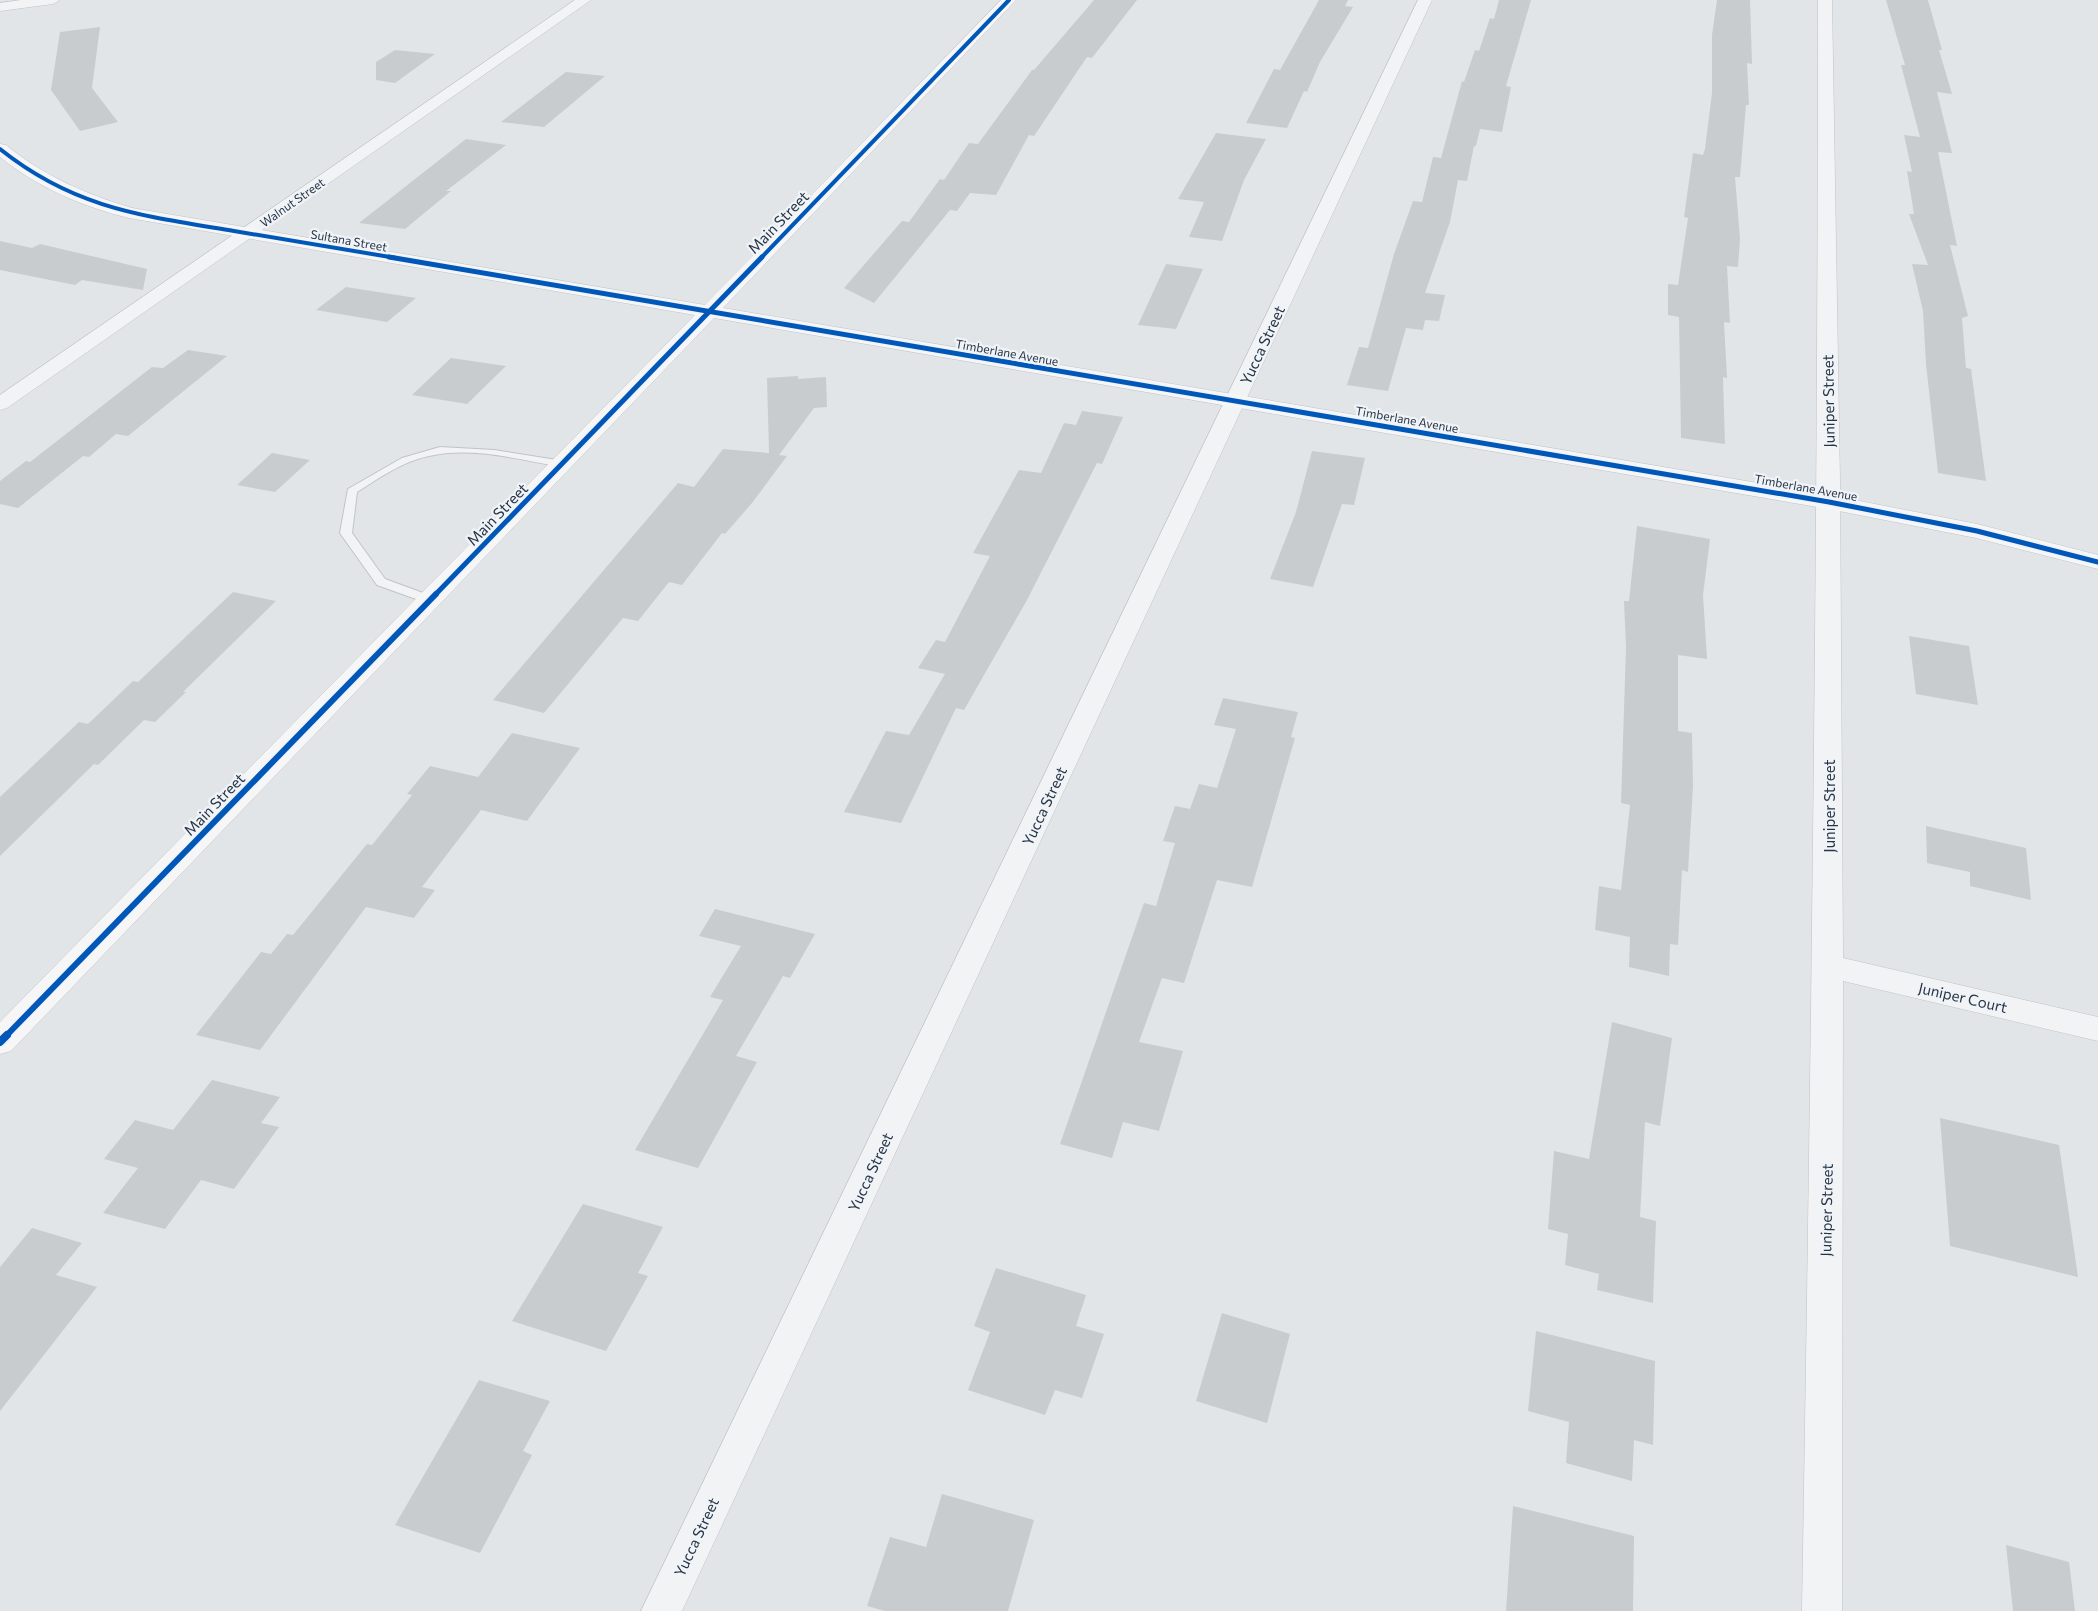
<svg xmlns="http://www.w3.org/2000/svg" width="2098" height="1611" font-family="Commissioner,sans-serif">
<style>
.building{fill:#c8cccf}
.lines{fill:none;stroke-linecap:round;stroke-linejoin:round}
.lane-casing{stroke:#c0c3c6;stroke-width:2}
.street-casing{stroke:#c0c3c6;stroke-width:1}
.secondary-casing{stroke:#c0c3c6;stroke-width:1}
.lane{fill:#f2f3f4;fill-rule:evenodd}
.street{fill:#f2f3f4;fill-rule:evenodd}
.secondary{fill:#f6f6f7;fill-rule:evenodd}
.cycleway-far3-casing{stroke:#f0f4f8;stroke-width:5.5}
.cycleway-far2-casing{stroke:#f0f4f8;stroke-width:8}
.cycleway-far1-casing{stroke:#f0f4f8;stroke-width:9}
.cycleway-casing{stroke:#f0f4f8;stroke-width:11}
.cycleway-far3{stroke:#0057b8;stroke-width:4}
.cycleway-far2{stroke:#0057b8;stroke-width:5}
.cycleway-far1{stroke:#0057b8;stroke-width:6}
.cycleway{stroke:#0057b8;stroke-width:8}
.labels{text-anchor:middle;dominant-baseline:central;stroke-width:4.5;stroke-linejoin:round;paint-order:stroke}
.far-street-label{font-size:12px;fill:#273544;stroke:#f0f4f8}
.street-label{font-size:15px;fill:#273544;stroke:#f0f4f8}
</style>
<rect width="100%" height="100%" fill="#e2e5e8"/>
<path class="building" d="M1094,0h43l-45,58 -5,-1 -53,79 -5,-1 -33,60 -26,-2 -13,18 -7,-1 -76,93 -30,-15 58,-67 7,1 31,-43 4,1 25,-37 9,1 54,-74h2z
M1319,0h29l-3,6 8,1 -33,55 -13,30 -3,-1 -17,37 -41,-5 28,-54 6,1z
M1499,0h32l-25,86 5,1 -9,45 -22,-3 -4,17h-2l-7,35 -9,-1 -8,42 -25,71 20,2 -6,26 -14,-1 -2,10 -17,-2 -18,63 -41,-6 12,-38 9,1 26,-94 19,-53 9,1 11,-45 8,1 21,-77 2,1 11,-32 4,1 11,-33 4,1z
M1717,0h33l2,64 -5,-1 2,42h-3l-6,72h-5l5,62 -2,28 -11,-1 3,57 -6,-1 3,56 -4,-1 2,67 -44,-6 -2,-121 -11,-2v-31l10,1 10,-67 -4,-1 9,-64 10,2 2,-6 7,-56v-58z
M1886,0h42l14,50h-3l13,44 -15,-2 15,61 -14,-1 19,94 -7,-1 18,71 -6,2 4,50 5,1 15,112 -48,-8 -12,-109 -3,-53 -11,-47 16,1 -19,-51h5l-7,-43 5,1 -8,-37 16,2 -19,-72h4z
M100,27l-8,61 26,34 -38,9 -29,-41 9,-58z
M395,50l40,4 -40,29 -19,-3v-18z
M566,72l39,4 -61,51 -43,-5z
M1216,133l50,6 -22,41 -22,61 -33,-4 15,-35 -26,-3z
M466,139l40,6 -60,46h5l-46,38 -46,-6z
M0,241l32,7 8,-4 107,25 -4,21 -61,-10 -7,5 -75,-15z
M1166,264l37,5 -27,60 -38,-4z
M346,287l70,11 -29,24 -71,-12z
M188,350l39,6 -99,80 -12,-2 -27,23 -6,-1 -65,52 -18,-4v-23l26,-20 4,1 122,-95 11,1z
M451,358l55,8 -39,38 -55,-9z
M798,376v3l28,-2 1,30 -13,1 -35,47 8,1 -35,47 -27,31 -3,-1 -40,52 -13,-3 -31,39 -15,-3 -79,95 -51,-13 185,-217 16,4 29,-38 46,4 -2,-75z
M1082,411l41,6 -21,47 -5,-1 -70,137 -63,110 -8,-2 -55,115 -57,-11 42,-81 23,4 36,-61 -27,-6 18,-28 9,2 45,-86 -17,-3 46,-83 22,3 23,-50 12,2z
M1312,451l53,7 -11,47 -12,-1 -29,83 -43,-8 26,-67z
M272,453l38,7 -35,32 -38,-7z
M1637,526l73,13 -7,56 4,64 -29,-4v76l14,2 1,53 -5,86 -6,-2 -4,75 -8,-1 -1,32 -40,-9 1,-30 -35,-7 4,-44 22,4 9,-85 -9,-2 5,-156 -2,-46h5z
M233,592l43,9 -93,91h3l-31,30 -11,-2 -46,45 -4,-1 -94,92v-59l79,-75 9,2 45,-43 5,1z
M1909,636l60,10 9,59 -62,-11z
M1223,698l75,14 -7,25 4,1 -43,149 -35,-7 -33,103 -22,-5 -23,64 44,9 -24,80 -36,-9 -11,36 -52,-14 84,-241 12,3 19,-63 -12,-2 12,-35 15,3 9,-25 18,4 19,-59 -22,-4z
M512,733l68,15 -53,73 -46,-11 -59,77 13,3 -21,28 -48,-11 -106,143 -64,-15 65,-83 10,2 16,-20 6,1 74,-91 5,1 40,-50 -5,-1 23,-28 48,11z
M1926,826l100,22 5,52 -61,-14v-14l-43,-9z
M715,909l100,25 -25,44 -7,-2 -47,80 21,6 -59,106 -63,-18 88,-150 -13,-3 31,-51 -42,-10z
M1612,1022l60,16 -12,88 -15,-4 -5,95 16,4 -3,82 -56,-13 2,-16 -34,-9 3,-31 -20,-5 6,-78 35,8z
M212,1080l68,17 -19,26 18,4 -45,62 -33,-9 -36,49 -62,-16 35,-45 -34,-9 31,-39 38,10z
M1940,1118l119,27 19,132 -128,-31z
M583,1204l80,23 -25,46 10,3 -42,75 -94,-30z
M32,1228l50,15 -26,32 41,12 -97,124v-144z
M996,1268l90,27 -10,31 28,8 -22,64 -27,-8 -10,25 -77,-25 22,-58 -16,-6z
M1222,1313l68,21 -23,89 -71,-22z
M1536,1331l119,30 -2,84 -19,-5 -2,41 -66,-18 3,-41 -41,-11z
M479,1380l71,21 -27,50 9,4 -52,98 -85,-28z
M942,1494l92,26 -26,91h-123l-18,-5 23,-69 36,10z
M1513,1506l121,30 -1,75h-127z
M2006,1545l63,17 6,49h-62z"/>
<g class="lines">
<g class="lane-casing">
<path id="lane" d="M440,447l54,3 69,11 5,3 -5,3c-42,-7 -91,-21 -134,-11 -26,5 -50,22 -72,36l-5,41 33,46 49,18 2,3 -2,3 -4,1 -53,-19 -37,-52 8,-44 54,-31z"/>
</g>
<g class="street-casing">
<path id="street" d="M21,0h39l-7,4 -53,7v-8z
M575,0h16l-584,408 -7,2v-15z
M1418,0h14l-750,1611h-41z
M1818,0h14l8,482 3,476 255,59v24l-255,-60 -1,630h-40c9,-537 16,-1074 16,-1611z"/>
</g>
<g class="secondary-casing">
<path id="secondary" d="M1001,0h15l-293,308 1106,187 148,29 121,31v14l-122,-31 -147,-29 -1115,-191 -703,733 -11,3v-32l695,-707 -566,-97c-46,-11 -92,-31 -129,-61v-13l6,1c38,31 79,49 126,63l573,97z"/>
</g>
<use href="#lane" class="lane"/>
<use href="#street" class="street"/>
<use href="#secondary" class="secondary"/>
<g class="cycleway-far3-casing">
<path id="cycleway-far3" d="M0,149c75,60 144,67 234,82 54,9 108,18 162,27
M761,258l248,-258"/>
</g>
<g class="cycleway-far2-casing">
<path id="cycleway-far2" d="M389,257l1440,245 148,29 121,31
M435,595l327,-338"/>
</g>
<g class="cycleway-far1-casing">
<path id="cycleway-far1" d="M6,1036l430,-442"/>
</g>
<g class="cycleway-casing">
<path id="cycleway" d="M0,1042l7,-7"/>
</g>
<use href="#cycleway-far3" class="cycleway-far3"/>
<use href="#cycleway-far2" class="cycleway-far2"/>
<use href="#cycleway-far1" class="cycleway-far1"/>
<use href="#cycleway" class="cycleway"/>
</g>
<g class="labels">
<g class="far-street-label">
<text transform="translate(292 202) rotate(-35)">Walnut Street</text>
<text transform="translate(349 240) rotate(10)">Sultana Street</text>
<text transform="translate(1007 352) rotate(10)">Timberlane Avenue</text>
<text transform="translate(1407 419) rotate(10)">Timberlane Avenue</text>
<text transform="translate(1806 487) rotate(10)">Timberlane Avenue</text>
</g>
<g class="street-label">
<text transform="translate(778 222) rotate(-46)">Main Street</text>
<text transform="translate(1262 345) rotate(-65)">Yucca Street</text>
<text transform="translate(1828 401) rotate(-91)">Juniper Street</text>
<text transform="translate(497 514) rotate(-46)">Main Street</text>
<text transform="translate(214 804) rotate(-46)">Main Street</text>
<text transform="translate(1044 806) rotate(-65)">Yucca Street</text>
<text transform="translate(1829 806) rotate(-90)">Juniper Street</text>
<text transform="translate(1963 997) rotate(13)">Juniper Court</text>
<text transform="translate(870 1172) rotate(-65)">Yucca Street</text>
<text transform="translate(1826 1210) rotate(-89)">Juniper Street</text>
<text transform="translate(696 1537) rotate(-65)">Yucca Street</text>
</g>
</g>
</svg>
